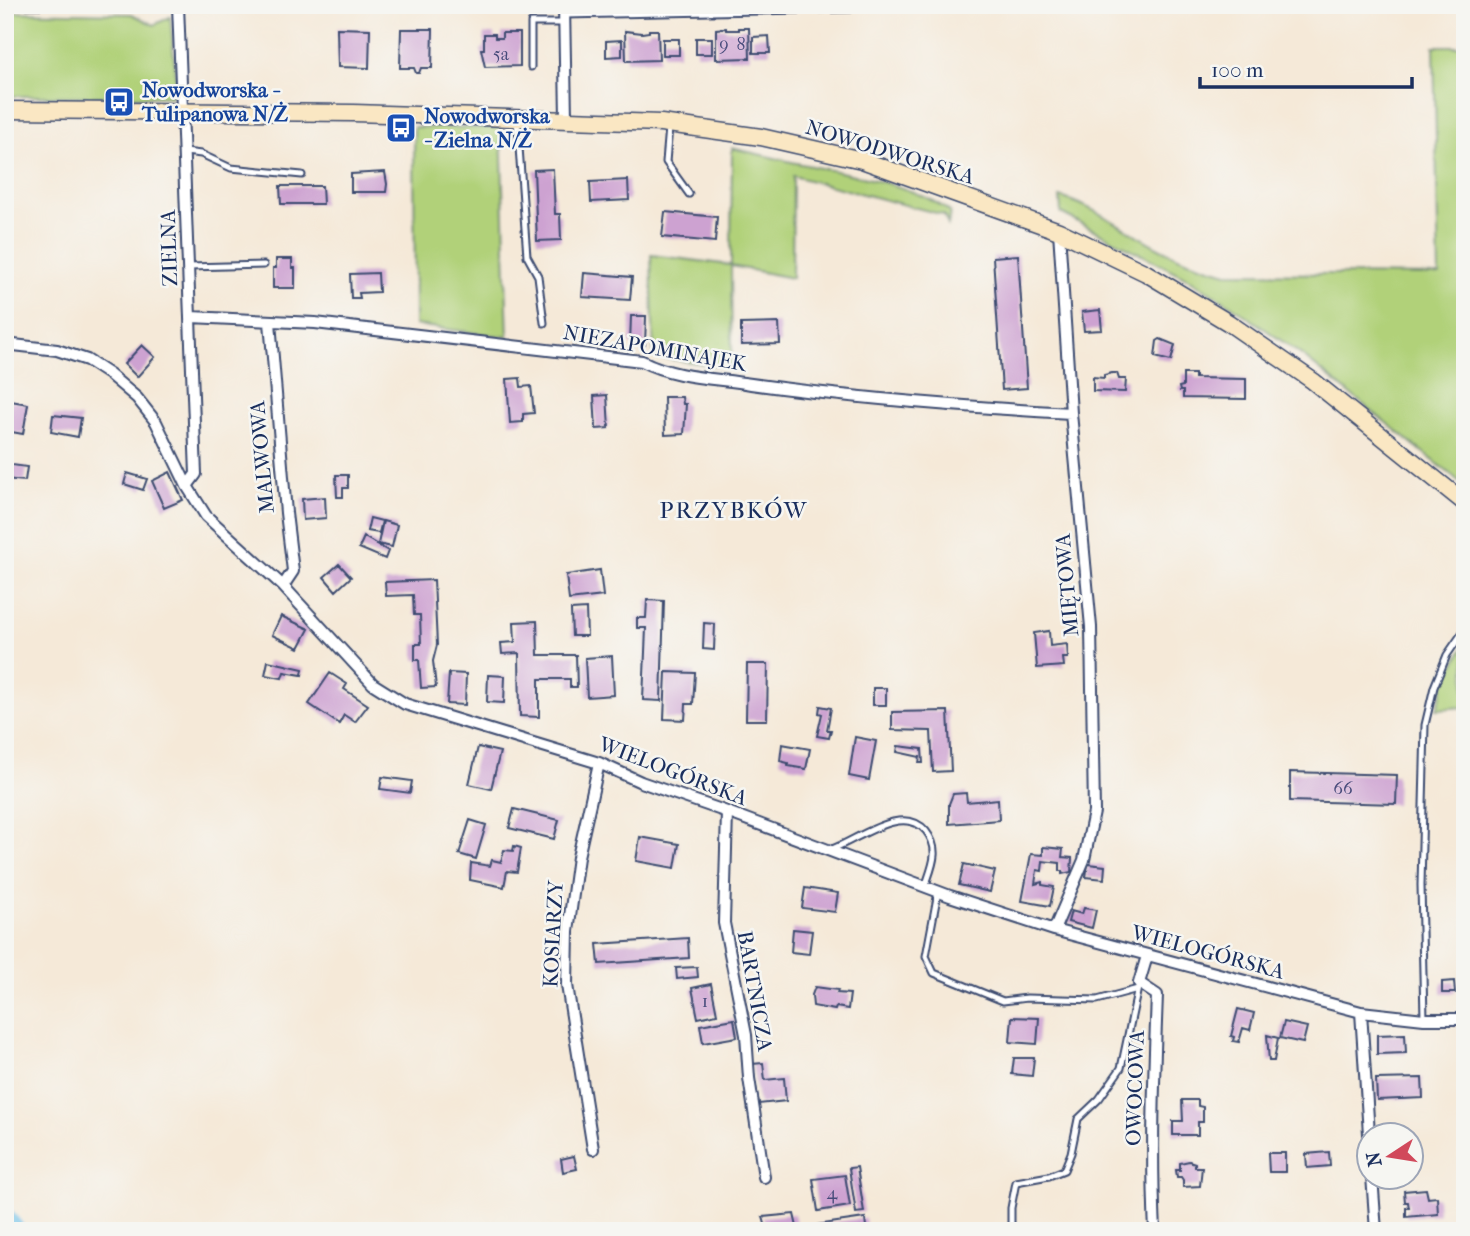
<svg xmlns="http://www.w3.org/2000/svg" width="1470" height="1236" font-family="'IM FELL French Canon',serif">
<style>
.green{fill:#b1d179;stroke:#66806c;stroke-width:2}
.lines{fill:none;stroke-linecap:round;stroke-linejoin:round}
.river{stroke:#6dc1e9;stroke-width:26}
.building{fill:#cda2d1}
.lane-casing{stroke:#3c4b70;stroke-width:9}
.street-casing{stroke:#3c4b70;stroke-width:14}
.secondary-casing{stroke:#3c4b70;stroke-width:19}
.lane{stroke:#fff;stroke-width:5}
.street{stroke:#fff;stroke-width:10}
.secondary{stroke:#fae7c3;stroke-width:16}
.labels{text-anchor:middle;dominant-baseline:central;stroke-width:5;stroke-linejoin:round;paint-order:stroke}
.number-label{font-size:18px;fill:#484c7b}
.transit-label{font-size:21px;font-weight:bold;fill:#164399;stroke:#f6f6f2;text-anchor:start}
.street-label{font-size:21px;fill:#1b2f5e;stroke:#f6f6f2}
.neighbourhood-label{font-size:23px;letter-spacing:2px;fill:#1b2f5e;stroke:#f6f6f2}
</style>
<rect width="100%" height="100%" fill="#f6f6f2"/>
<filter id="ink" filterUnits="userSpaceOnUse"><feTurbulence type="fractalNoise" baseFrequency=".0143" numOctaves="2"/><feDisplacementMap in="SourceGraphic" scale="14" xChannelSelector="R" yChannelSelector="G"/><feConvolveMatrix kernelMatrix="1 2 1 2 8 2 1 2 1" color-interpolation-filters="sRGB"/></filter>
<filter id="wash" filterUnits="userSpaceOnUse"><feTurbulence type="fractalNoise" baseFrequency=".00686" numOctaves="4" result="noise"/><feDisplacementMap in="SourceGraphic" scale="28" xChannelSelector="R" yChannelSelector="G"/><feGaussianBlur stdDeviation="1.57" result="paint"/><feColorMatrix in="noise" values="0 0 0 0 0 0 0 0 0 0 0 0 0 0 0 0 0 1.4 0 .05"/><feComposite in="paint" operator="in"/></filter>
<g filter="url(#wash)">
<rect width="100%" height="100%" fill="#f5e9d8"/>
<path class="green" d="M5,12l127,2 22,11 16,-8 6,63 -5,17 -166,-1z
M1434,46h31v440l-162,-130 -75,-53 -41,-25 -126,-65 -1,-16c41,12 68,36 105,54 20,10 40,16 62,22l212,2z
M414,127l87,1 7,209 -93,-12z
M732,148c21,5 42,10 64,15 47,10 116,20 154,49l-2,13 -4,-10 -151,-39 -1,102 -61,-12 1,102 -78,-11 -3,-102 80,10z
M1465,645v62l-28,2 9,-30z"/>
<g class="lines">
<path class="river" d="M5,1222l7,9"/>
</g>
<g id="blocks">
<path class="building" d="M337,28l33,1 -1,39 -31,-1z
M726,28v2h13v-2h10l1,30 -34,1v-30z
M401,29h32l-1,39h-11l-2,5h-3l-2,-5h-14z
M649,30h9l1,30 -33,1 -1,-30 17,2 7,-1z
M502,33h18v33l-35,1 -4,-18h3v-15h11v4h7z
M769,36l1,17h-17v-16z
M696,38h16v16h-16z
M663,39h16v16h-16z
M622,40v16l-16,1v-16z
M553,169l2,45h5l1,26 -24,1 -3,-71z
M385,172l2,12 -1,8h-35v-18z
M628,180l1,20 -38,2 -1,-20z
M280,186h42l1,18h-42z
M665,212l52,5 -2,25 -53,-5z
M1018,255l9,133 -25,2 -9,-133z
M276,259h16v9h3v20h-22v-20h3z
M378,273l1,19 -20,1 1,5h-9l-1,-24z
M584,273l48,4 -2,23 -48,-3z
M1100,310l2,20 -18,1 -2,-19z
M631,316h15l-1,29 -15,-1z
M779,323l1,21 -39,1v-21z
M1160,339l15,6 -4,16 -16,-4 2,-16z
M142,345l13,12 -18,20 -13,-13z
M1112,373h5l2,6h7l-1,13 -32,-1v-14l11,1v-3z
M1183,374h12v4l51,1v20l-63,-1v-7h-3l-1,-4 4,-1z
M520,378l1,9 10,-1 3,27 -11,1v8l-13,1 -3,-44z
M607,395l2,33 -13,1 -2,-33z
M664,397h18l1,7h3l-2,30 -19,1z
M11,401l17,3 -5,30 -17,-3z
M53,415l28,3 -3,19 -27,-5z
M5,464l22,3 -2,14 -20,-2z
M170,472l13,28 -19,8 -12,-27z
M127,473l20,6 -4,11 -19,-6z
M336,475h12v13h-5v9h-6z
M325,497l1,21 -23,2 -1,-21z
M370,518l12,3 -3,12 -12,-2z
M383,521l14,4 -5,22 -14,-3z
M364,537l24,14 -3,8 -26,-11z
M339,564l12,13 -15,14 -12,-14z
M600,570l3,26 -34,4 -3,-25z
M434,580l3,65 -4,16 3,26 -15,1 -2,-28h-4v-16h6l-1,-29h-6l-1,-20 -27,1 -1,-14z
M647,600l17,1 -3,100 -18,-1 3,-72h-9v-10h9z
M586,609l1,27h-15l-1,-26z
M281,616l28,13 -10,19 -27,-13z
M537,621l1,34h38l1,32h-7v-8h-31v38l-19,-1 -1,-63 -17,1 -1,-11 14,-1 -1,-20z
M704,623l11,1 -1,26 -11,-1z
M1049,631l1,15 17,-2 1,14h-5l1,8 -27,2 -3,-35z
M612,656l2,39 -27,2 -2,-39z
M268,661l35,8 -1,6 -18,-3 -2,6 -17,-3z
M747,664h21l-1,56h-21z
M666,672l29,1 -2,31h-7l-1,16 -21,-1z
M330,673l17,11 -3,5 24,16 -13,17 -11,-7 -5,9 -30,-20z
M449,673l17,1 -1,31 -18,-1z
M488,675l17,1 -1,27 -17,-1z
M873,688h13v17h-13z
M820,706l11,2 -4,22h4l-2,8 -12,-2 5,-22 -3,-1z
M948,711l3,60 -18,1 -2,-41 -39,-1v-18z
M855,737l21,4 -7,39 -20,-4z
M782,744l28,5 -4,20 -18,-3v-3l-8,-2z
M898,746l24,3 1,14h-4l1,-6 -23,-5z
M478,747l22,5 -9,37 -22,-5z
M1290,772l107,3 -1,29 -106,-3z
M382,777l30,4 -2,12 -30,-4z
M966,793l1,9 31,-3 1,21 -50,4v-20l4,-10z
M514,809l45,11 -5,19 -45,-11z
M470,820l16,5 -10,34 -17,-5z
M640,837l39,7 -4,24 -39,-7z
M514,846l7,2 -4,24 -10,-1 -3,16 -34,-7 1,-17 19,3 2,-6 9,2 3,-12 9,1z
M1043,847l20,2 -1,8 10,1 -1,14 -9,2v-3h-2v-8l-17,-2 -1,10 -5,-1 -2,14 7,-2v3l12,2 -4,19 -28,-5 9,-47 12,1z
M964,864l31,7 -5,21 -31,-7z
M1088,864l17,2 -1,13 -18,-2z
M805,888l33,5 -3,19 -33,-4z
M1084,908l12,2 -4,18 -24,-6 3,-11 11,3z
M793,929l19,2 -3,23 -18,-2z
M688,938l1,20 -90,6 -2,-20z
M697,967l1,10 -21,2 -1,-11z
M1454,981l1,12h-13v-11z
M711,984l6,30 -19,4 -6,-30z
M815,987l23,3 -1,3 13,1 -2,15 -12,-2 -1,3 -22,-4 -1,-11z
M1238,1009l16,4 -4,17 -7,-2 -4,14 -6,-1 1,-4 -3,-1z
M1012,1017l27,1 -2,26 -27,-2z
M734,1019l3,18 -34,6 -3,-18z
M1284,1022l23,5 -4,16 -23,-5z
M1405,1034l1,19 -29,1v-19z
M1267,1035l11,3 -4,23h-5z
M1014,1058h20l-2,18 -20,-2z
M763,1063l2,17 19,-2 2,23 -27,3 -7,-40z
M1422,1078l1,20 -46,2 -1,-21z
M1182,1100h16v6l5,1v15h-5v13h-25v-14h10z
M1329,1152l1,14 -23,2 -1,-14z
M1268,1153h17v19h-16z
M574,1156l3,13 -14,3 -2,-13z
M1189,1161l6,2v4h7l-2,19 -17,1v-7l-2,-3h-4l-1,-7h4v-7z
M857,1167l7,45 -8,1 -7,-45z
M845,1175l5,31 -32,5 -5,-32z
M1426,1189l2,9 9,-1 1,17 -32,3v-9h3l-1,-6h-3l-1,-11z
M794,1214l4,17h-31l-4,-14z
M865,1218l1,9 -28,4h-28l-1,-5z"/>
</g>
</g>
<g filter="url(#ink)">
<use href="#blocks" fill-opacity="0" stroke="#3c4b70" stroke-width="2"/>
<g class="lines">
<g class="lane-casing">
<path id="lane" d="M25,5l153,1
M565,15l286,-6
M531,67v-44h34
M517,120l10,136 11,20 6,47
M669,127l-3,35 23,32
M185,152l16,2 30,14 71,7
M189,267l75,-2
M832,849c26,-9 71,-46 94,-18 15,19 6,35 -1,56
M938,892l-12,64 8,17 69,28 24,-3 70,2 41,-11
M1424,1019l-3,-134 4,-160 9,-38 13,-32 18,-26
M1011,1231v-23l5,-26 33,-6 15,-6 7,-17 7,-34 21,-20 22,-31 18,-85"/>
</g>
<g class="street-casing">
<path id="street" d="M178,5l18,469 -9,12
M564,5l2,113
M191,317l124,6 327,38c33,17 72,17 109,23 106,15 213,23 320,29
M270,322l16,191 7,58 -10,15
M5,344l52,6 30,10 23,15 27,23 19,24 31,64 19,30 77,70 90,98 32,20 194,59 42,19 86,30 223,84 104,34 307,82 63,7h41
M727,812l-3,111 22,112 3,43 15,99
M1054,930l30,-70 10,-48 -3,-185 -20,-214 -12,-182
M1147,956l-8,27 18,12c-3,79 -6,157 -2,236
M1361,1012l8,122
M593,1149l-26,-164 1,-54 10,-74 21,-94
M1372,1176l4,55"/>
</g>
<g class="secondary-casing">
<path id="secondary" d="M5,110l349,3 307,10 100,14 101,23 197,71 87,42 83,50 84,58 152,122"/>
</g>
<use href="#lane" class="lane"/>
<use href="#street" class="street"/>
<use href="#secondary" class="secondary"/>
</g>
</g>
<defs>
<g id="bus-square" transform="scale(1.575)"><rect x="-9" y="-9" width="18" height="18" rx="4" fill="#1a4fb4" stroke="#f6f6f2"/><path d="M-5-6H5V4H4V6H2V4H-2V6H-4V4H-5ZM-3.5-4V0h7V-4ZM-3.5 1.2v1.5H-2V1.2ZM2 1.2v1.5H3.5V1.2Z" fill="#fff"/></g>
</defs>
<g fill-rule="evenodd">
<use href="#bus-square" x="119" y="102"/>
<use href="#bus-square" x="401" y="128"/>
</g>
<g class="labels">
<g class="number-label">
<text x="724" y="44">9</text>
<text x="741" y="44">8</text>
<text x="501" y="54">5a</text>
<text x="1343" y="788">66</text>
<text x="705" y="1001">1</text>
<text x="832" y="1193">4</text>
</g>
<g class="transit-label">
<text x="142" y="90">Nowodworska -<tspan x="142" dy="24">Tulipanowa N/Ż</tspan></text>
<text x="424" y="116">Nowodworska<tspan x="424" dy="24">- Zielna N/Ż</tspan></text>
</g>
<g class="street-label">
<text transform="translate(890 152) rotate(17)">NOWODWORSKA</text>
<text transform="translate(169 248) rotate(-92)">ZIELNA</text>
<text transform="translate(655 348) rotate(10)">NIEZAPOMINAJEK</text>
<text transform="translate(262 457) rotate(-95)">MALWOWA</text>
<text transform="translate(1067 585) rotate(-95)">MIĘTOWA</text>
<text transform="translate(673 771) rotate(21)">WIELOGÓRSKA</text>
<text transform="translate(553 934) rotate(-87)">KOSIARZY</text>
<text transform="translate(1208 952) rotate(15)">WIELOGÓRSKA</text>
<text transform="translate(755 991) rotate(80)">BARTNICZA</text>
<text transform="translate(1135 1088) rotate(-88)">OWOCOWA</text>
</g>
<g class="neighbourhood-label">
<text x="734" y="510">PRZYBKÓW</text>
</g>
</g>
<rect width="1470" height="1236" fill="none" stroke="#f6f6f2" stroke-width="28"/>
<g transform="translate(1390 1156) rotate(258)"><circle r="33" fill="#f6f6f2" stroke="#9ea6b7" stroke-width="2"/>
<path d="M0-5L12 26L0 18L-12 26Z" fill="#d1495b"/>
<text y="-10" font-size="19" font-weight="bold" text-anchor="middle" fill="#1b2f5e">N</text>
</g>
<path d="M1200 77v10h212v-10" fill="none" stroke="#1b2f5e" stroke-width="3.5"/>
<text x="1211" y="77" font-size="21" fill="#1b2f5e" stroke="#f6f6f2" stroke-width="5" paint-order="stroke">100 m</text>
</svg>
